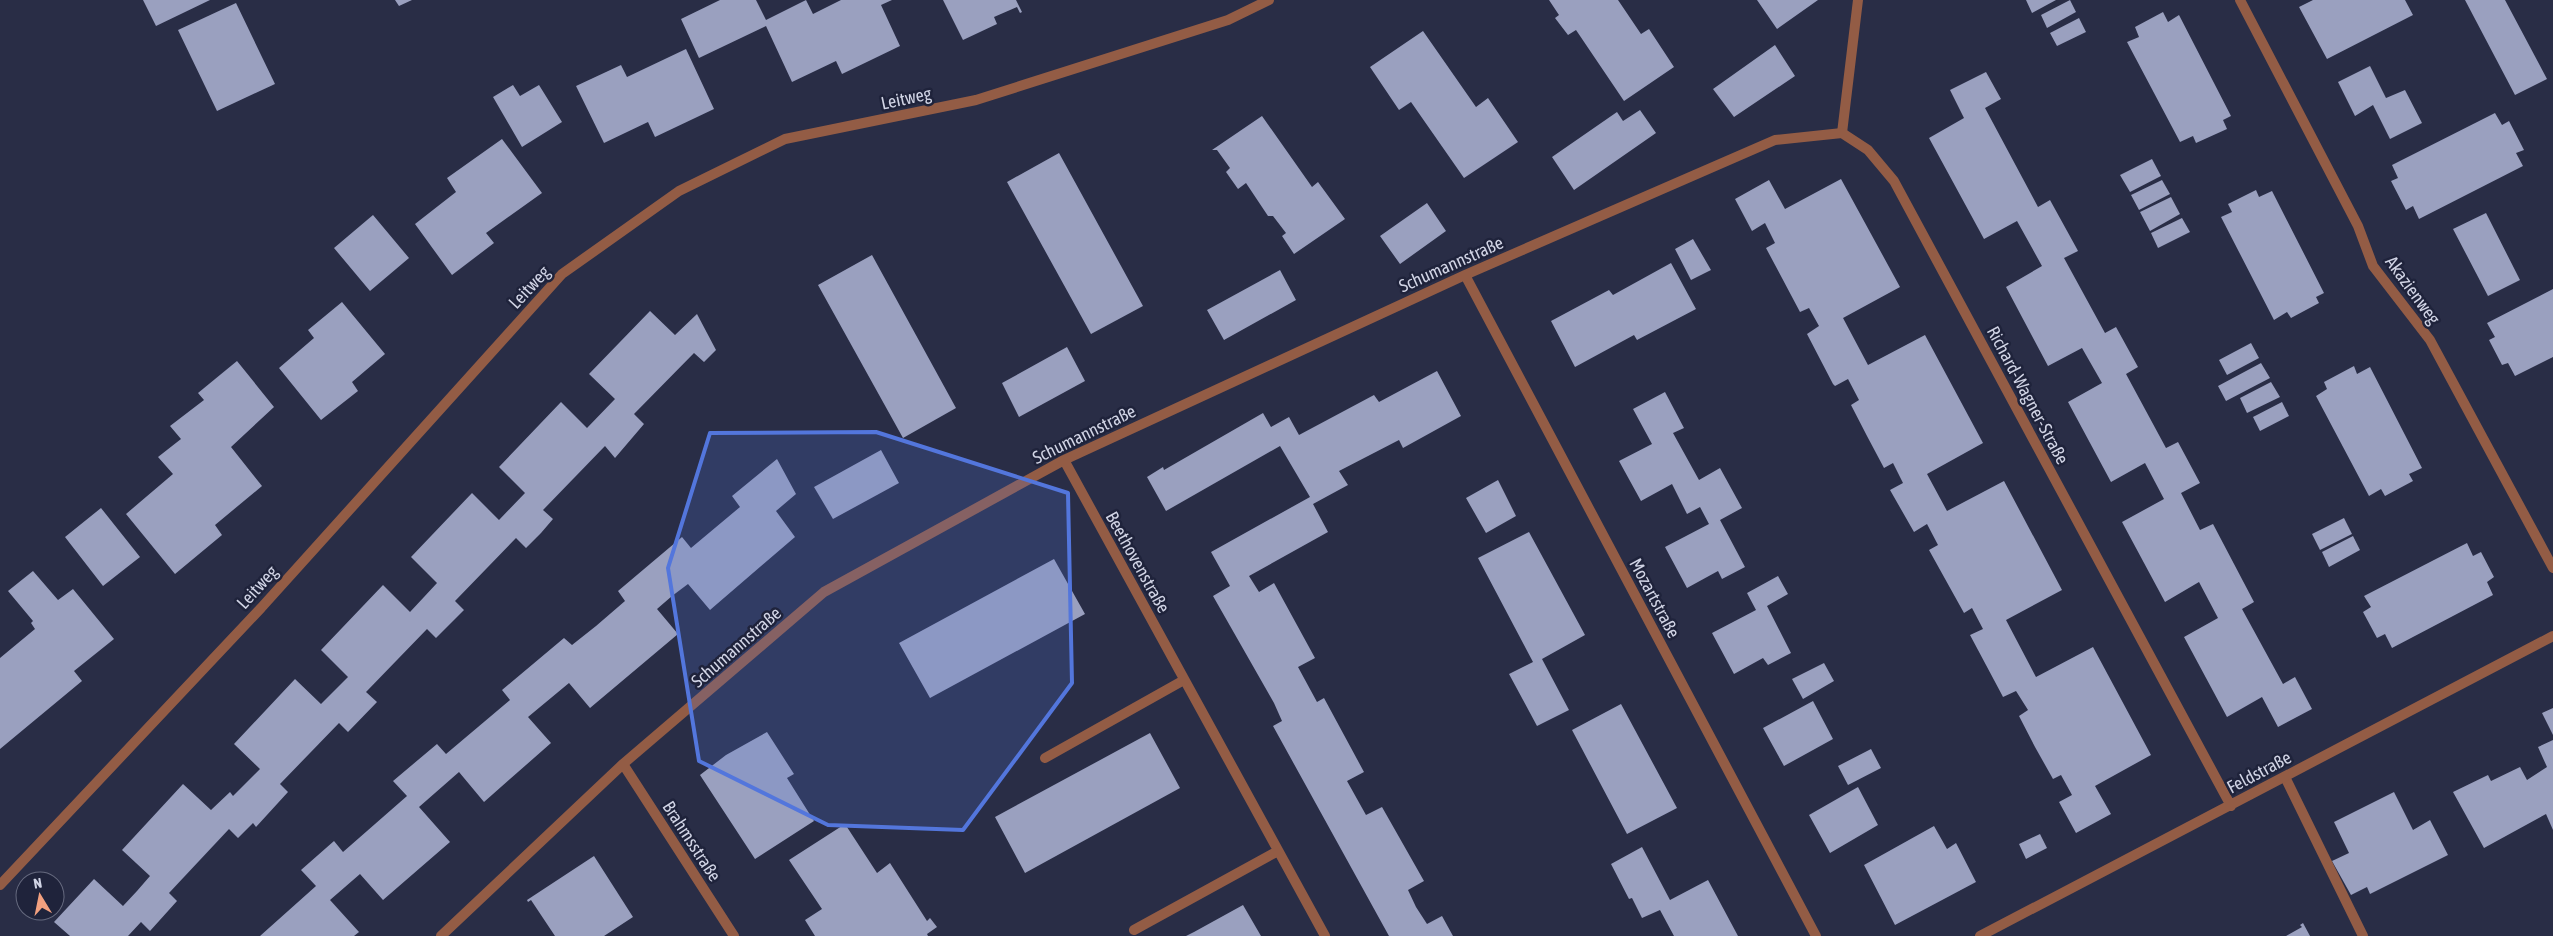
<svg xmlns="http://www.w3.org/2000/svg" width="2553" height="936" font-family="'Asap Condensed',sans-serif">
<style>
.building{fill:#9aa0bf}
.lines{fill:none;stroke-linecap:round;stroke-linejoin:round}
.service{stroke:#935c45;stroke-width:10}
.minor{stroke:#935c45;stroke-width:10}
.marked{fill:#5376dc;fill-opacity:0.2;stroke:#5376dc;stroke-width:4;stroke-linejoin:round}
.labels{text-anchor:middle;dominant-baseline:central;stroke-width:5;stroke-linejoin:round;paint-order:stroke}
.street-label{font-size:18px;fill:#d1d4e5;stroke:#1f233b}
</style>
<rect width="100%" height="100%" fill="#292d46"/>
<path class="building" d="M143,0h67l-54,26z
M395,0h17l-13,6z
M720,0h36l10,20 40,-20 7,14 28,-14h51l-11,5 19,41 -58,28 -6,-13 -44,21 -26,-56 -67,32 -18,-39z
M943,0h73l6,12 -2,1 -3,-6 -23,10 3,7 -34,16z
M1549,0h69l23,34 8,-5 25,38 -50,34 -48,-71 -8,5 -13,-17 4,-3z
M1757,0h61l-41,29z
M2026,0h30l-24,13z
M2070,0l6,12 -29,16 -6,-13z
M2313,0h92l8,15 -86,44 -28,-52z
M2465,0h40l42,79 -32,16z
M236,3l39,81 -58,27 -39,-81z
M2163,12l5,10 11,-7 52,101 -8,4 4,9 -31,14 -3,-7 -13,6 -53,-100 12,-5 -4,-10z
M2079,18l7,14 -29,14 -7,-13z
M1423,31l53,76 12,-9 30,44 -54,36 -53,-76 -12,8 -29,-43z
M1775,45l20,31 -61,41 -21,-28z
M686,49l28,60 -59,28 -7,-15 -44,21 -28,-57 45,-21 6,12z
M2370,66l16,32 19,-8 17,33 -32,16 -17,-34 -18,11 -17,-34z
M1986,72l15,27 -16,9 53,99 12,-7 27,49 1,2 -14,7 41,75 11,-6 22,40 -12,7 40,74 12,-6 22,41 -19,10 19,37 13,-6 41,78 -12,7 41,75 12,-7 17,32 -34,18 -16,-30 -35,20 -43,-80 34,-19 -19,-36 -34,20 -43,-80 42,-23 -19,-36 -34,19 -43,-80 34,-19 -20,-35 -34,18 -42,-79 36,-21 -25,-45 -33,18 -55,-101 35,-20 -14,-28z
M513,85l7,11 19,-11 23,37 -40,25 -29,-50z
M1640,110l16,23 -82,57 -22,-33 65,-45 6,9z
M2495,113l7,12 7,-4 15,29 -8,3 7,13 -104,53 -6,-13 -7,4 -15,-29 7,-3 -6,-13z
M1262,116l50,71 6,-5 27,37 -51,35 -12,-18 4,-3 -13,-17h-5l-22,-33 -8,6 -12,-17 4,-4 -13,-18h-5z
M502,139l40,54 -56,40 8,10 -42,32 -37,-51 41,-32 -9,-14z
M1059,153l84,153 -52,28 -84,-152z
M2152,159l9,17 -31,16 -10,-17z
M1841,179l59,108 -57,31 25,47 57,-30 58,108 -56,31 20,37 57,-30 58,109 -56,30 30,57 57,-30 58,108 -56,31 16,28 -35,19 -17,-31 13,-7 -11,-20 -8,4 -18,-32 -16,-31 9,-6 -12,-19 -13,6 -1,-2 -32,-60 13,-6 -11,-21 -8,5 -35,-63 9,-5 -11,-21 -13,8 -24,-42 13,-7 -10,-20 -9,5 -17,-32 -16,-31 8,-5 -11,-21 -13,7 -2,-2 -26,-50 12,-8 -10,-18 -9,4 -34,-64 9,-5 -10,-20 -13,8 -17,-32 34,-19 16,29z
M2162,180l8,14 -31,16 -8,-15z
M2256,190l3,7 13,-6 52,102 -8,4 3,6 -28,15 -4,-6 -13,8 -53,-103 11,-5 -4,-8z
M2171,197l9,17 -30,17 -10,-19z
M1427,203l19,28 -46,33 -20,-28z
M2486,213l34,67 -32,16 -35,-67z
M373,215l36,43 -39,33 -36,-43z
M2182,218l8,14 -32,16 -7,-15z
M1693,239l18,31 -20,10 -16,-31z
M872,255l84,153 -53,30 -85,-153z
M1671,263l25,46 -59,31 -3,-5 -59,32 -24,-46 58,-31 4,5z
M1280,270l16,30 -72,40 -17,-30z
M2553,289v68l-38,19 -7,-13 -6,2 -13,-25 6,-3 -8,-14z
M342,302l43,52 -33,28 6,9 -37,29 -42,-52 35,-30 -6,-8z
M650,311l25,24 22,-21 19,36 -12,12 -10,-9 -60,61 10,10 -29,34 -10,-12 -62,64 10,9 -12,14 -15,15 -10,-10 -61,63 9,9 -28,28 -9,-9 -30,31 -31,32 11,10 -29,30 -9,-9 -59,61 8,8 -32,35 -3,-4 -15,15 -9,-9 -60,64 8,8 -27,30 -9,-9 -13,14h-58l-16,-14 40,-43 29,27 14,-15 13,-15 -28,-26 61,-66 28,26 19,-18 3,4 27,-27 -26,-25 61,-65 26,25 27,-27 -27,-27 62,-65 27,27 14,-15 13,-14 -26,-26 61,-64 27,27 26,-27 -26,-26 62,-65 26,26 28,-29 -26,-25z
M2251,343l8,15 -32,17 -8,-15z
M1067,347l18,34 -66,36 -17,-34z
M237,361l37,46 -43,40 31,39 -47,39 7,10 -47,39 -49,-60 47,-40 -15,-17 23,-18 -11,-13 34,-26 -6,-7z
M2261,363l9,15 -44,23 -8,-15z
M2354,366l3,8 13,-7 52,101 -13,6 4,7 -28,15 -4,-7 -12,7 -53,-100 11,-7 -3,-7z
M1437,371l24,45 -58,32 -4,-8 -60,31 9,14 -35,19 15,28 -79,44 10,16 15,-9 41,75 -17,9 19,35 7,-4 40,74 -17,9 19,34 16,-8 42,74 -16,9 8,17 11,17 15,-8 11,20h-64l-116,-210 9,-5 -8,-18 -61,-107 17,-10 -19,-34 99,-55 -30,-51 -114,65 -19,-34 16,-10 1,3 99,-57 8,14 18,-10 10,18 75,-40 5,7z
M2271,382l9,15 -33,16 -7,-15z
M1665,392l19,36 -11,5 26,47 21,-12 22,40 -22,12 25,47 -23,12 -4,-8 -31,17 -22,-41 44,-23 -9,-17 -13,7 -15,-30 -31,17 -22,-40 33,-17 -19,-35z
M2282,402l7,14 -29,15 -7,-14z
M881,450l18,33 -66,36 -19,-32z
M777,459l19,35 -20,17 19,26 -85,73 -22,-26 -16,12 -15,13 21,25 -88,74 -21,-25 -41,34 23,26 -67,59 -25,-30 -40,35 31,35 -67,58 -23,-26 -30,26 29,32 -5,4h-94l56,-50 -15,-16 33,-29 9,11 64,-56 -14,-15 44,-37 9,10 64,-54 -8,-10 62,-52 8,7 24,-19 29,-25 -7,-10 64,-54 9,11 49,-41 -8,-11z
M1498,480l18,36 -30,17 -20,-35z
M101,508l39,49 -37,29 -38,-49z
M2344,518l8,16 -32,16 -8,-16z
M1529,532l56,103 -43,24 27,51 -32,16 -28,-52 24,-12 -55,-104z
M2353,536l7,14 -31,17 -7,-15z
M2467,543l6,13 8,-4 13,25 -7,5 6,13 -101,53 -7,-14 -8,4 -14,-26 8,-5 -7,-11z
M1054,559l31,55 -155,84 -31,-55z
M33,571l25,29 15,-11 41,50 -40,32 8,10 -82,68v-91l35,-29 -4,-6 2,-2 -25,-30z
M1778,576l10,18 -21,12 24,47 -23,12 -5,-7 -29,16 -22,-41 44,-23 -9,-17z
M1824,663l10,18 -31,18 -11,-20z
M1813,701l20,38 -49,27 -21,-38z
M1621,704l56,104 -50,26 -55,-104z
M2553,708v27l-11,-22z
M767,732l27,42 -7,4 27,43 -59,38 -55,-84 26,-20z
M1150,733l30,55 -155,85 -30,-56z
M2553,740v90l-7,-16 -62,34 -31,-56 35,-17 3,6 29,-14 7,13 20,-13 -9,-20z
M1871,749l10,19 -33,17 -10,-19z
M1858,787l20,38 -48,28 -21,-38z
M2394,792l19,38 17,-10 18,35 -78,39 -3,-7 -16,8 -19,-34 17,-8 -15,-31z
M845,824l32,49 13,-10 37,58 3,-3 7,9 -10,7 1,2h-113l-10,-16 17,-11 -33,-49z
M1934,826l13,23 9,-6 20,39 -81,43 -31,-60z
M2040,834l7,14 -21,11 -7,-15z
M1642,847l28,53 38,-20 30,56h-64l-14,-26 -18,8 -10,-20 -3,1 -18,-35z
M594,856l39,61 -29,19h-49l-24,-36 -3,2 -1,-2z
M1243,905l18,31h-75l8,-4z
M2303,923l7,13h-24l16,-9 -2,-2z"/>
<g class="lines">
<path class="service" d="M1842,133l16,-133
M2285,777l78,159"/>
<path class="minor" d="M2240,0l118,226 15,40 57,74 123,228
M1465,275l351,661
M1064,460l261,476
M1045,758l139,-78
M623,764l111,172
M0,885l261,-277 301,-334 117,-83 106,-52 191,-39 252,-80 41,-20
M1134,930l144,-79
M441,936l182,-172 201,-172 240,-132 401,-185 310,-135 67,-7 26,17 26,31 337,625
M1980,936l573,-300"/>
</g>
<path class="marked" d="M876,432l192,61 4,190 -109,147 -135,-5 -129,-64 -31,-193 42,-135z"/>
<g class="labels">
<g class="street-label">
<text transform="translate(906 98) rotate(-12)">Leitweg</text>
<text transform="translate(1451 264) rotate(-24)">Schumannstraße</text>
<text transform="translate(529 287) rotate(-47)">Leitweg</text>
<text transform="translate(2413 290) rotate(54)">Akazienweg</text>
<text transform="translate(2028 395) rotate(62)">Richard-Wagner-Straße</text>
<text transform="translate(1084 434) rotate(-26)">Schumannstraße</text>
<text transform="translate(1138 562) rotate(61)">Beethovenstraße</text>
<text transform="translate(257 587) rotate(-48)">Leitweg</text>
<text transform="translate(1655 598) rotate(62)">Mozartstraße</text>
<text transform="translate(736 647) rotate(-41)">Schumannstraße</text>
<text transform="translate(2259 772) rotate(-28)">Feldstraße</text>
<text transform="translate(692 841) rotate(57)">Brahmsstraße</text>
</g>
</g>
<g transform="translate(40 896) rotate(350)"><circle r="24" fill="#1f233b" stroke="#666a7f"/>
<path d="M0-4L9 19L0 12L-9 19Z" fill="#f2a07f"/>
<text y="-8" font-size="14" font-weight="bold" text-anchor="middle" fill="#d1d4e5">N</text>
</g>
</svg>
